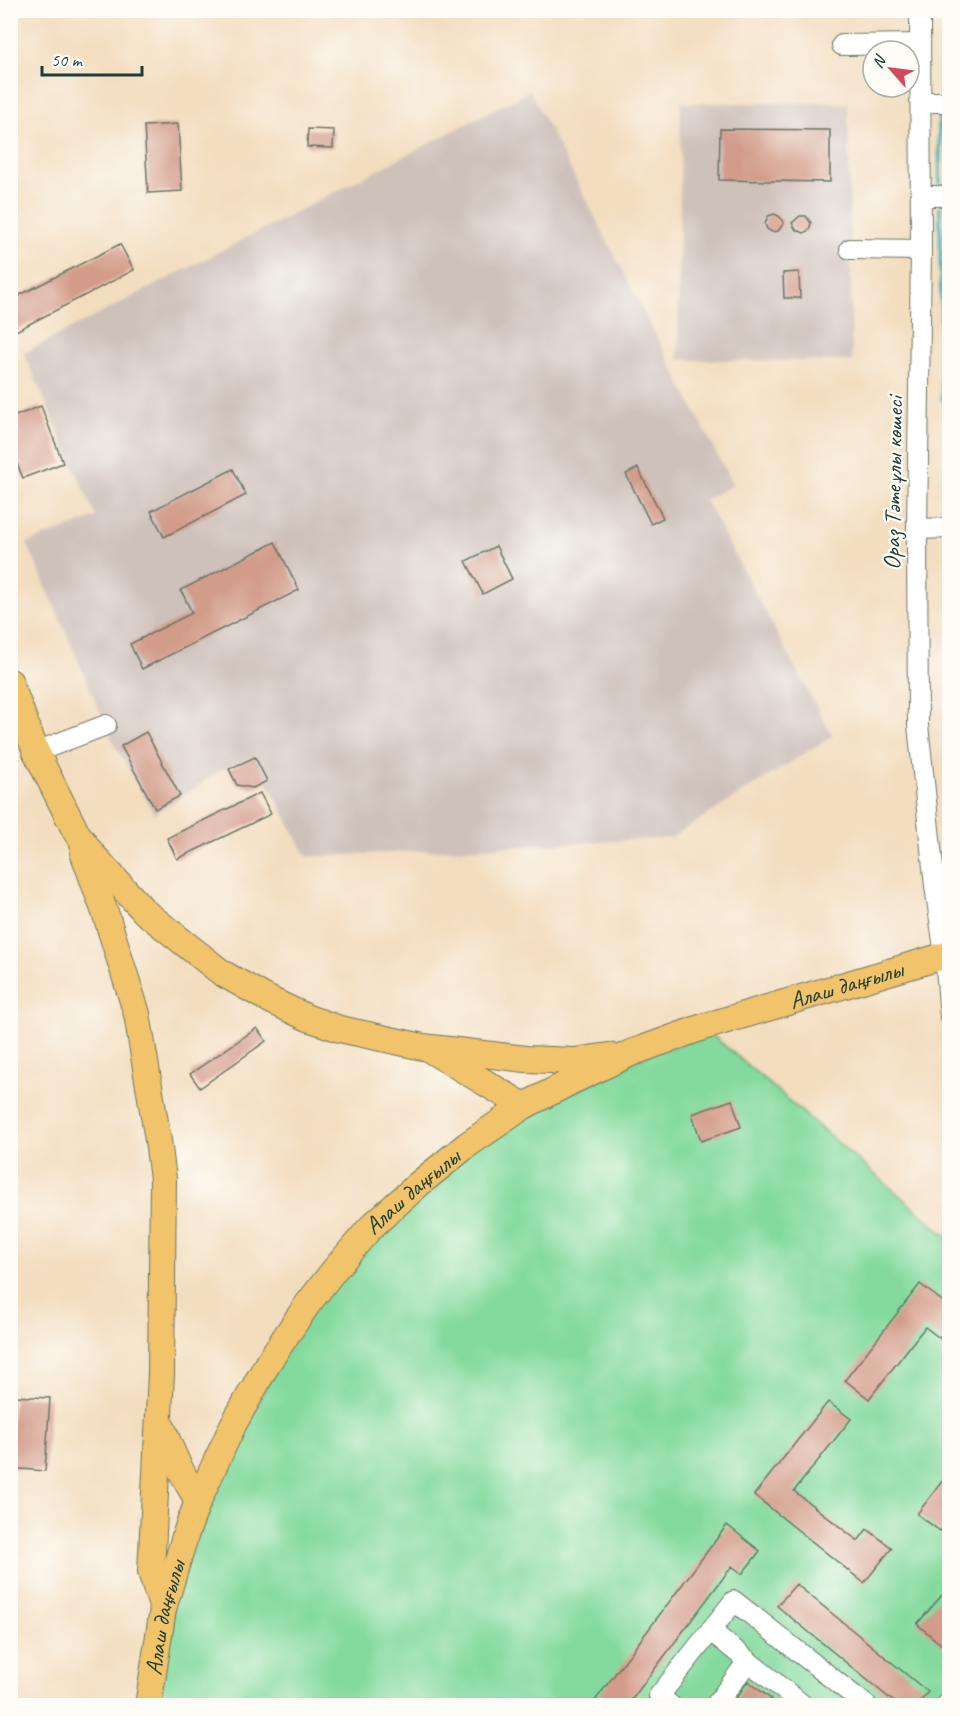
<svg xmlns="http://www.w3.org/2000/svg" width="960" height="1716" font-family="Caveat,sans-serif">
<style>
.industrial{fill:#cec1ba}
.green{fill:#84da9e;stroke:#528c69;stroke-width:1.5}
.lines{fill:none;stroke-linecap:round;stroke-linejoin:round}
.stream{stroke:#40b1b8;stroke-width:4}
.building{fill:#d39c8a}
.minor-casing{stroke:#697565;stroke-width:22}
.major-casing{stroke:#697565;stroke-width:28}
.minor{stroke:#fff;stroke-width:20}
.major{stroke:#f1c36a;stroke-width:26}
.labels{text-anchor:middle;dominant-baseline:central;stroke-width:4.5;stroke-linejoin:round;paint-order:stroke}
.street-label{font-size:24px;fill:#1f3d34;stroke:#fdfcf7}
</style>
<rect width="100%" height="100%" fill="#fdfcf7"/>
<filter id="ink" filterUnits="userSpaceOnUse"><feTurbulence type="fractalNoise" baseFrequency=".0167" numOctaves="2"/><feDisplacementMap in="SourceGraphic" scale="12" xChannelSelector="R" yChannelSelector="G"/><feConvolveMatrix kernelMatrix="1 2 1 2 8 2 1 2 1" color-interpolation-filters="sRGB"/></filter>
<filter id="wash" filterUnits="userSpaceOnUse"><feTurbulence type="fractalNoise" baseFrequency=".008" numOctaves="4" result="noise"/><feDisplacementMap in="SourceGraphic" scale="24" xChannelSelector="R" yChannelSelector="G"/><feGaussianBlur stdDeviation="1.35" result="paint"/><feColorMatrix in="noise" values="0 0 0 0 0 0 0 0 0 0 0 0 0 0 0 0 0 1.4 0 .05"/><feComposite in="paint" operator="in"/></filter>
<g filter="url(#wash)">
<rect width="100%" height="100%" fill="#f3ddbf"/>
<path class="industrial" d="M530,91l203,394 -28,15 127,236 -161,102 -364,19 -53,-100 -35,14 -39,27 -26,16 -39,-68 -88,-203 69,-26 -72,-164z
M681,103h167l4,258 -174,-1z"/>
<path class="green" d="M703,1027l246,211v467l-801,1 28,-138 131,-263 160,-160z"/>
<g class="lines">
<path class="stream" d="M946,91v-81
M939,110l1,75
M940,207l2,193"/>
</g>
<g id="blocks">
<path class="building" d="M178,124l4,67 -34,2 -4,-67z
M308,129l26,1 -1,18 -26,-1z
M720,129l110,1v52l-111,-2z
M774,214l5,2 5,7 -6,8 -6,1 -5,-3 -2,-5 3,-8z
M800,216h6l5,7 -2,7 -5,3 -8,-3 -4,-7z
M120,244l14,26 -124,64v-34z
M799,272l1,26h-16l-1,-25z
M41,406l22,57 -40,15 -13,-31v-29z
M638,468l25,50 -12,6 -25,-50z
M233,469l13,26 -82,42 -13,-26z
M275,542l24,48 -157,79 -12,-25 62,-31 -11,-23z
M496,546l16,33 -29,15 -17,-33z
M146,732l34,64 -25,13 -34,-63z
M255,757l12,24 -14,7 -16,-3 -8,-16z
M260,793l11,21 -94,45 -10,-21z
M257,1028l9,13 -66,47 -10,-14z
M732,1100l9,27 -40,14 -9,-27z
M920,1284l30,23v39l-25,-19 -56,72 -24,-19z
M14,1396l36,2 -5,73 -35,-3v-29z
M828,1402l23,17 -57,72 64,50 9,-12 25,19 -28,35 -110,-88z
M950,1471v48l-10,12 -23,-17z
M727,1525l33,26 -18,23 -10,-8 -105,140h-36z
M796,1584l132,108 -11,14h-18l-122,-100z
M950,1586v66l-33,-28z
M748,1681l23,18 -5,7h-36z"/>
</g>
</g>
<g filter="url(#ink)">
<use href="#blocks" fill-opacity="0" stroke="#697565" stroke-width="1.5"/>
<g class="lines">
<g class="minor-casing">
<path id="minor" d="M920,10l1,240 -4,279 1,196 17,161 10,69 5,62
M842,45l78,-1
M920,102h30
M921,196h29
M850,249l71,1
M917,529l33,-1
M36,752l70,-27
M711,1631l37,30
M671,1706l-12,-10 75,-95 133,105
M715,1706l33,-45 56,45
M946,1706l4,-5"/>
</g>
<g class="major-casing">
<g id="major">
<path d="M10,682l26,70 40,80 16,22 53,58 77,61 46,26 40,19 32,11 83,18 103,12 48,2 35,-5"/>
<path d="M83,852l24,66 30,96 21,126 5,39 -2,195 -10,198 12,37"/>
<path d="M434,1052l90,54"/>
<path d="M163,1429c9,26 21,49 35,72"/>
<path id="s1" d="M148,1706l15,-97 23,-76 12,-32 35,-76 36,-64 38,-56 28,-36 36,-42 49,-44 47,-38 57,-39 46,-24 61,-29 72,-26 247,-73"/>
</g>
</g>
<use href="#minor" class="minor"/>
<use href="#major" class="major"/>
</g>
</g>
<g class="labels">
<g class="street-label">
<text transform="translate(893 483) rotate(-89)">Ораз Тәтеұлы көшесі</text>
<text stroke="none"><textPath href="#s1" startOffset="1078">Алаш даңғылы</textPath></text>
<text stroke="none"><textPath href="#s1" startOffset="592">Алаш даңғылы</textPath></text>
<text stroke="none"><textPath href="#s1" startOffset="90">Алаш даңғылы</textPath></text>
</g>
</g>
<rect width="960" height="1716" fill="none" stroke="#fdfcf7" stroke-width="36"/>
<g transform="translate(891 69) rotate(298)"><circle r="28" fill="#fdfcf7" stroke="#a4b0a9" stroke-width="1.5"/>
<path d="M0-4.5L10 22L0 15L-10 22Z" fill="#d1495b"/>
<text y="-9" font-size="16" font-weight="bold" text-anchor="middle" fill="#1f3d34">N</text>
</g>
<path d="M42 66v9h100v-9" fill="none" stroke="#1f3d34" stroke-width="3"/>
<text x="51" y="66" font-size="18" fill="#1f3d34" stroke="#fdfcf7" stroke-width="4.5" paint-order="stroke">50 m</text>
</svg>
